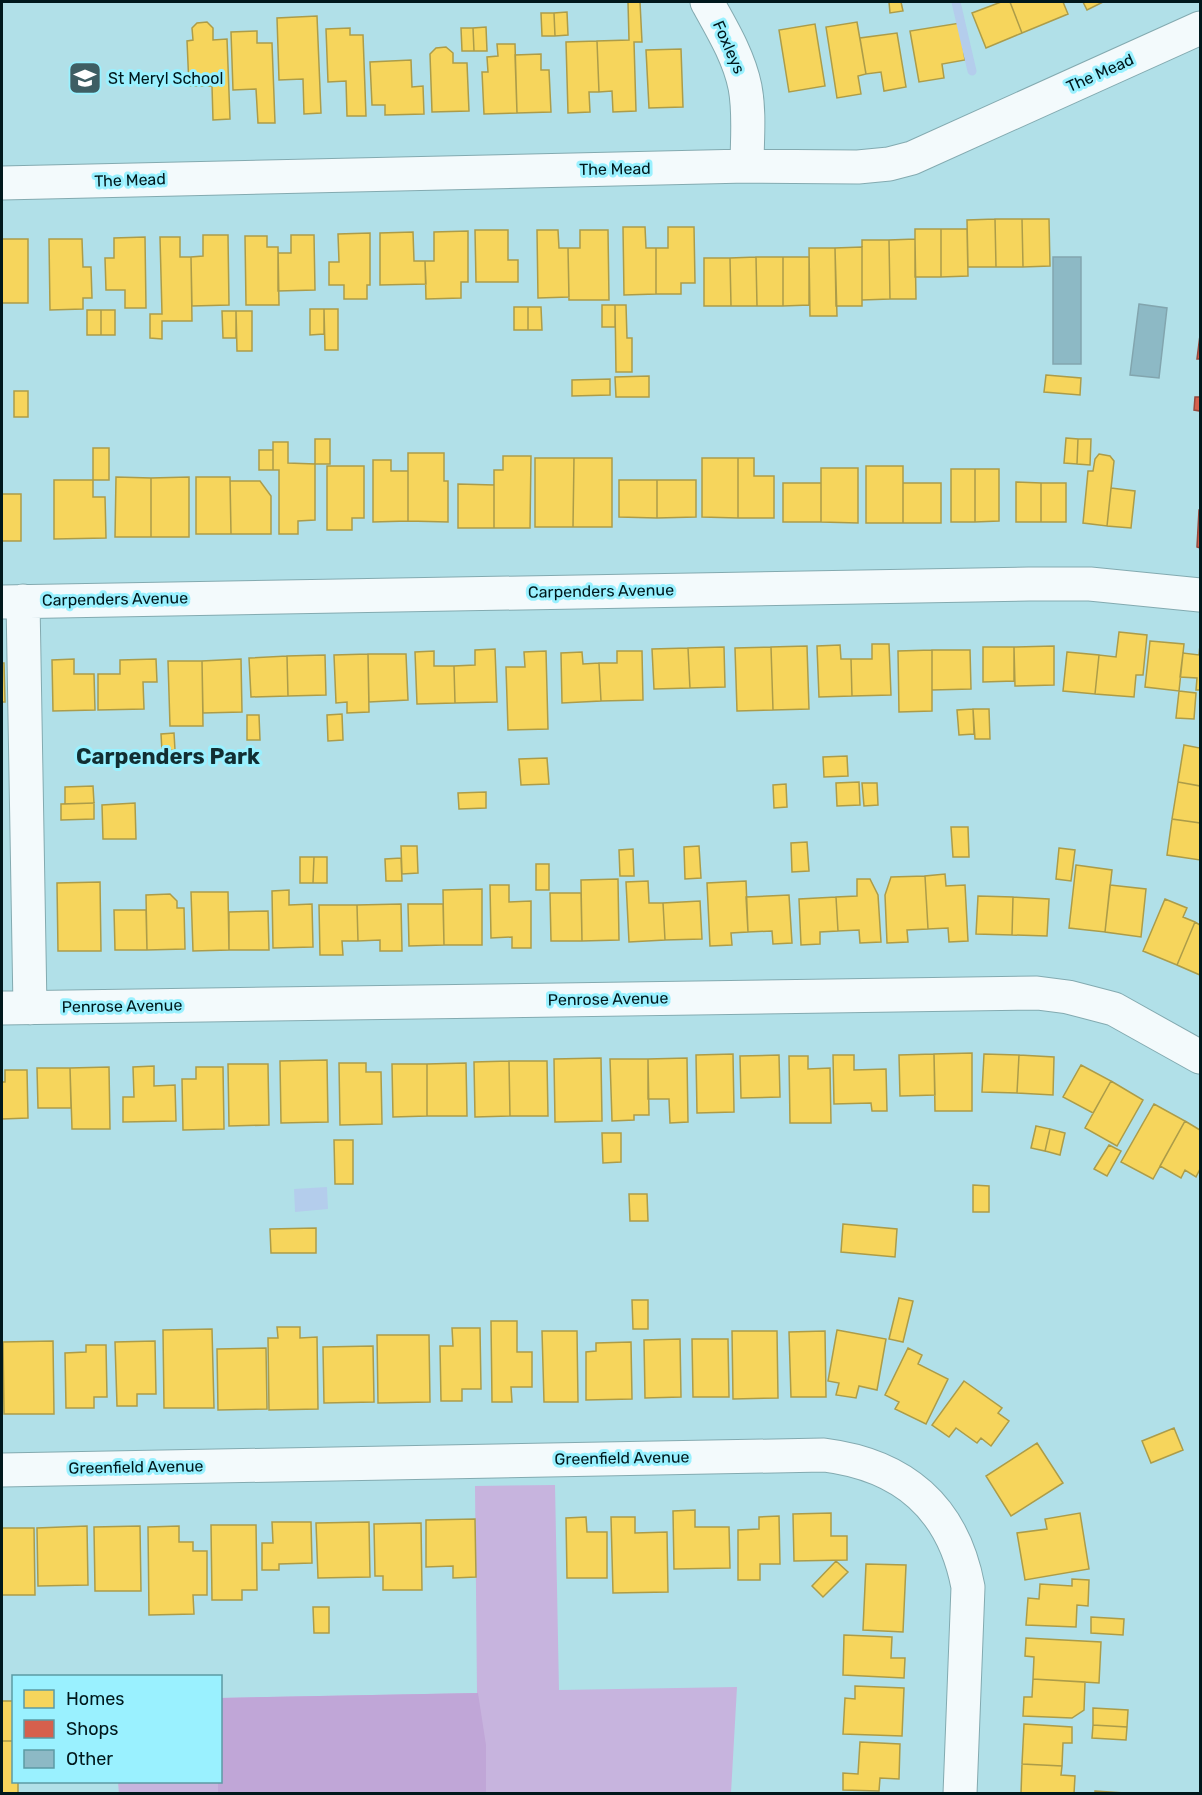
<svg xmlns="http://www.w3.org/2000/svg" width="1202" height="1795" font-family="Rubik,sans-serif">
<style>
.green{fill:#c7b4de}
.forest{fill:#c0a6d7}
.water{fill:#b4cdec}
.homes{fill:#f6d55c;stroke:#ac9c49;stroke-width:1.5}
.shops{fill:#d6604d;stroke:#964a3e;stroke-width:1.5}
.lines{fill:none;stroke-linecap:round;stroke-linejoin:round}
.stream{stroke:#b4cdec;stroke-width:9}
.building{fill:#8db9c5;stroke:#82a5ae;stroke-width:1.5}
.street-casing{stroke:#83aab0;stroke-width:35}
.street{stroke:#f3fafc;stroke-width:33}
.labels{text-anchor:middle;dominant-baseline:central;stroke-width:6;stroke-linejoin:round;paint-order:stroke}
.street-label{font-size:16px;fill:#00181c;stroke:#9af1ff}
.poi-label{font-size:16px;fill:#00181c;stroke:#9af1ff;text-anchor:start}
.district-label{font-size:22px;font-weight:bold;fill:#122e32;stroke:#9af1ff}
</style>
<rect width="100%" height="100%" fill="#b1e0e8"/>
<path class="green" d="M555,1485l4,205 178,-3 -6,106 -612,1 -1,-12h102l1,-84 256,-5 -2,-207z"/>
<path class="forest" d="M478,1693l8,52v48h-268v-11h2l1,-84z"/>
<path class="water" d="M327,1187l1,22 -33,3 -1,-23z"/>
<path class="homes" d="M628,2h12l2,40h-8l2,69 -23,1 -1,-21 -13,1 -2,-51 32,-1z
M889,2h12l2,9 -13,2z
M1001,2h9l12,31 -36,15 -14,-35z
M1010,2h53l5,12 -46,19z
M1083,2h20l-16,8z
M567,12l1,23 -13,1 -1,-23z
M541,13h13l1,23h-13z
M317,16l4,97 -17,1 -1,-35 -24,1 -2,-62z
M207,22l6,6v12l14,-1 3,80 -17,1 -1,-34h-23l-2,-45 6,-1 -1,-12 5,-5z
M857,22l9,52 -8,2 3,18 -24,4 -11,-71z
M960,23l5,37 -23,4 2,14 -25,4 -9,-51z
M815,24l10,62 -36,6 -10,-62z
M486,27l1,24h-13l-1,-23z
M350,28v7h13l3,81h-19l-1,-35 -18,1 -2,-53z
M461,28h12l1,23h-12z
M257,31v12h15l3,80h-17l-2,-34 -23,1 -2,-58z
M897,33l9,54 -22,4 -3,-19 -15,2 -6,-36z
M597,41l2,51h-10l1,20 -22,1 -2,-71z
M497,44h18l2,69 -33,1 -2,-42h6l-1,-15 11,-1z
M446,47l7,6v10h14l2,48 -37,1 -2,-58 6,-6z
M681,49l2,58 -34,1 -3,-58z
M541,54v16h8l2,42 -34,1 -2,-58z
M411,60l1,27 11,-1 1,28 -39,1v-10h-13l-2,-43z
M995,219l1,48h-28l-1,-47z
M995,219h27l1,48h-27z
M1022,219h27l1,47 -27,1z
M623,227h22l1,21h10v46l-32,1z
M668,227h26l1,56h-14v11h-25v-46h12z
M915,229h26v48h-26z
M941,229h26l1,47 -27,1z
M475,230h33v30h10v22h-42z
M537,230h21l1,18h9l1,49 -31,1z
M580,230h28l1,70h-40l-1,-52h12z
M468,231v51h-7v16l-35,1 -1,-38h9v-29z
M413,232l1,29h11l1,23 -46,1v-52z
M370,233v52h-3v14h-23v-14h-15v-23h10l-1,-28z
M203,235h25l1,70 -37,1 -1,-49 12,-1z
M291,235h23l1,55 -37,1v-38h13z
M245,236h22v11h11l1,58h-33z
M145,237l1,71h-21v-18h-19l-1,-32h9v-20z
M160,237h20v20h11l1,64h-30v18l-12,-1v-24h12z
M2,239h26v64h-26z
M49,239h33l1,28h8l1,31h-9v11l-33,1z
M915,239l1,60h-26l-1,-59z
M862,240h27l1,59 -28,1z
M862,247v59h-26l-1,-58z
M809,248h26l2,68h-27z
M756,257h27v49h-26z
M756,257l1,49h-26l-1,-48z
M783,257h26v48l-26,1z
M704,258h26l1,48h-27z
M602,305h13v22h-13z
M615,305h11l1,33h5v34h-16z
M514,307h14v23h-14z
M528,307h13l1,23h-14z
M310,309h14v25l-14,1z
M324,309h14v41h-13z
M87,310h14v25h-14z
M101,310h14v25h-14z
M222,311h14v27h-13z
M236,311h16v40h-15z
M1046,375l35,3 -1,17 -36,-3z
M649,376v21h-33l-1,-20z
M610,379v16l-38,1v-16z
M14,391h14v26h-14z
M1066,438l12,1 -1,25 -13,-1z
M315,439h15v25h-15z
M1078,439h13l-1,26 -13,-1z
M273,442h15v21l27,1v56l-17,1v13h-19v-64h-6z
M93,448h16v32h-16z
M259,450h14v20h-14z
M408,453h36v28h4v41l-40,-1z
M1099,454l11,2 4,5 -7,65 -24,-3 5,-52h5l2,-12z
M503,456h28l-1,72h-36v-58h9z
M535,458h39l-1,69h-38z
M574,458h38v69h-39z
M702,458h36v60l-36,-1z
M738,458h16v18h20v42h-36z
M373,460h18v11h17v50l-35,1z
M327,466h37v52h-12v12h-25z
M866,466h37v57h-37z
M821,468h37v55l-37,-1z
M951,469h24v53h-24z
M975,469h24v52l-24,1z
M116,477l35,1v59h-36z
M189,477v60h-38v-59z
M196,477h34l1,57h-35z
M54,480h39v17h12l1,41 -52,1z
M619,480h38v38l-38,-1z
M657,480h39v37l-39,1z
M230,481h30l11,15v38h-40z
M1016,482l25,1v39h-25z
M783,483h38v39h-38z
M903,483h38v40h-38z
M1041,483h25v39h-25z
M458,484l36,1v43h-36z
M1111,488l24,3 -4,37 -24,-2z
M2,494h19v47h-19z
M1119,632l28,3 -4,40h-7l-2,22 -39,-3 4,-39 17,2z
M1150,641l34,3 -5,47 -34,-4z
M872,644h17l2,51 -39,1 -1,-37h21z
M840,645l1,14h10l1,37 -33,1 -2,-51z
M1200,645v45h-4l1,-12 -17,-1 3,-24 16,2z
M807,646l2,63 -36,1 -2,-63z
M1054,646v39l-39,1 -1,-39z
M724,647l1,40 -35,1 -2,-40z
M771,647l2,63 -36,1 -2,-63z
M983,647h31v34l-31,1z
M688,648l2,40 -36,1 -2,-40z
M495,649l2,53 -42,1 -1,-37 21,-1v-15z
M932,650v61l-33,1 -1,-61z
M932,650h38l1,39 -39,1z
M434,651v15h20l1,37 -38,1 -2,-52z
M546,651l2,78 -40,1 -2,-63h19l-1,-15z
M617,651h25l1,49 -42,1 -2,-38h18z
M582,652l1,12 16,-1 2,38 -39,2 -1,-50z
M1067,652l32,3 -4,39 -32,-3z
M368,654l1,58 -22,1v-11l-11,1 -2,-48z
M368,654h38l2,46 -39,2z
M325,655l1,40 -38,1 -1,-40z
M287,656l1,40 -37,1 -2,-39z
M74,659v15h20l1,36 -42,1 -1,-51z
M156,659l1,23h-14l1,27 -46,1v-36h22v-14z
M241,659l1,53 -39,1 -1,-52z
M168,661h34l1,65h-33z
M2,663h2l1,39h-3z
M1179,691l17,2 -2,26 -18,-1z
M973,709l1,25 -15,1 -2,-25z
M973,709h16l1,30h-15z
M342,714l1,26 -15,1 -1,-26z
M247,715h12l1,25h-13z
M174,733l1,17 -13,1 -1,-17z
M1184,745l16,3v38l-22,-4z
M847,756l1,20 -24,1 -1,-20z
M547,758l2,26 -28,1 -2,-26z
M859,782l1,23 -23,1 -1,-23z
M1178,782l22,4v37l-28,-4z
M862,783h15l1,22 -14,1z
M786,784l1,23 -13,1 -1,-23z
M93,786l1,17 -29,1v-17z
M486,792v16l-27,1 -1,-16z
M94,803v16l-33,1v-16z
M135,803l1,36h-33l-1,-34z
M1172,819l28,4v37l-33,-5z
M951,827h17l1,30h-16z
M807,842l2,29 -17,1 -1,-29z
M401,846h16l1,27 -16,1z
M699,846l2,32 -16,1 -1,-32z
M1059,848l16,2 -4,31 -15,-2z
M633,849l1,27h-14l-1,-26z
M300,857h14l-1,26h-13z
M314,857h13v26h-14z
M401,858l1,23h-16l-1,-22z
M536,864h13v26h-13z
M1076,865l36,5 -7,62 -36,-4z
M945,874l1,12 19,-1 3,56 -19,1 -1,-14 -20,1 -3,-53z
M925,876l3,53 -21,1 1,12 -21,1 -2,-48 6,-18z
M618,879l1,61 -37,1 -1,-61z
M857,879h13l8,16 3,47 -21,1 -1,-13 -21,1 -2,-34 21,-1z
M648,881l1,22h14l2,37 -36,2 -3,-60z
M746,881l2,51 -17,1 1,12 -22,1 -3,-63z
M100,882l1,69h-43l-1,-68z
M490,885h19v17l22,-1v47h-19v-11l-21,1z
M1110,885l36,4 -5,48 -36,-5z
M482,889v56h-38l-1,-55z
M289,890v15l23,-1 1,43 -40,1 -1,-57z
M191,892h37l1,58 -36,1z
M550,893h31l1,48h-31z
M170,894l7,7v7h7l1,41 -38,1 -1,-55z
M789,895l3,48 -19,1 -1,-13 -24,1 -2,-35z
M978,896l35,1 -1,38 -36,-1z
M836,897l2,34 -18,1v12l-19,1 -2,-46z
M1013,897l36,2 -2,37 -35,-1z
M1165,899l22,9 -4,9 12,5 -18,43 -34,-14z
M700,901l2,38 -37,1 -2,-37z
M401,904l1,47h-22v-11l-22,1 -1,-36z
M408,904h35l1,41 -35,1z
M319,905h38l1,36h-16l1,14h-23z
M114,910h32l1,40h-32z
M268,911l1,39h-40v-38z
M1195,922l5,3v50l-23,-10z
M972,1053v58h-37l-1,-57z
M733,1054l1,58 -37,1 -1,-58z
M934,1054l1,41 -35,1 -1,-41z
M984,1054l35,1 -2,38 -35,-1z
M779,1055l1,42 -39,1 -1,-42z
M833,1055h21v15l32,-1 1,42h-15l-1,-8 -37,1z
M1019,1055l35,2 -1,38 -36,-2z
M789,1056h19v13l22,-1 1,55h-41z
M601,1058l1,63 -47,1 -1,-63z
M687,1058l1,64 -18,1 -1,-24h-21v-40z
M610,1059h38l1,56h-15v5l-22,1z
M327,1060l1,62 -47,1 -1,-62z
M509,1061l1,55 -35,1 -1,-55z
M509,1061h38l1,55h-38z
M339,1063h27v9h15l1,52 -42,1z
M466,1063l1,53h-40v-52z
M228,1064h40l1,61 -40,1z
M392,1064h35v52l-34,1z
M1081,1065l30,16 -18,32 -30,-16z
M154,1066v20l21,-1 1,36 -53,1v-25h11l-1,-30z
M109,1067l1,62h-38l-2,-61z
M196,1067h27l1,62 -41,1 -1,-51h14z
M37,1068h33l1,40h-33z
M5,1070h22l1,48 -26,1v-37h3z
M1111,1081l32,19 -26,46 -32,-18z
M1154,1104l31,17 -32,58 -32,-17z
M1185,1121l15,9v39l-4,8 -11,-7 -4,8 -21,-12z
M1036,1126l14,3 -5,22 -14,-3z
M1050,1129l15,4 -5,22 -15,-4z
M602,1133h19v29l-18,1z
M334,1140h19v44h-18z
M1109,1145l12,6 -14,25 -13,-7z
M973,1185l16,1v26h-16z
M629,1194h18l1,27h-18z
M843,1224l54,5 -2,28 -54,-5z
M316,1228v25h-45l-1,-24z
M899,1298l14,3 -10,41 -14,-3z
M632,1300h16v29h-15z
M491,1321h26v31h15v35h-21l1,15h-20z
M277,1327h23v11l17,-1 1,72 -49,1 -1,-72h10z
M452,1328h28l1,61h-19v12h-21l-1,-55h13z
M212,1329l2,79h-50l-1,-78z
M837,1330l49,9 -9,51 -18,-4 -3,12 -20,-3 3,-12 -11,-2z
M542,1331h35l1,71h-34z
M732,1331h45l1,67 -45,1z
M825,1331l1,66h-35l-2,-65z
M377,1335h52l1,67 -52,1z
M680,1339l1,58 -36,1 -1,-58z
M692,1339h36l1,58h-36z
M53,1341l1,73h-50l-1,-72z
M155,1341l1,53h-19v12h-20l-2,-64z
M631,1342l1,57 -46,1v-48l10,-1v-8z
M86,1345h20l1,52h-13v11h-28l-1,-55 21,-1z
M373,1346l1,56 -50,1 -1,-56z
M266,1348l1,61 -49,1 -1,-61z
M908,1348l14,7 -4,9 30,15 -22,45 -31,-15 4,-7 -14,-7z
M964,1381l38,27 -4,5 11,8 -18,25 -10,-8 -4,5 -21,-15 -7,9 -17,-12z
M1174,1428l9,22 -32,13 -9,-22z
M1037,1443l26,40 -52,33 -25,-40z
M695,1510v17h34l1,41 -56,1 -1,-58z
M831,1513v23h16v24l-53,1 -1,-47z
M1080,1513l9,56 -64,11 -8,-47 30,-4 -2,-10z
M779,1516l1,48h-20v16h-22v-50l21,-1v-12z
M586,1517l1,15h20v46h-40l-1,-60z
M611,1517h24v16l32,-1 1,60 -55,1z
M475,1519l1,58 -23,1v-12l-27,1v-47z
M272,1522h39l1,41 -33,1v6h-17v-27h11z
M369,1522l1,55 -52,1 -2,-55z
M421,1523l1,67h-39v-14h-8l-1,-52z
M211,1525h45l1,65h-15v10h-30z
M87,1526l1,59 -50,1 -1,-58z
M140,1526l1,65h-46l-1,-64z
M179,1526v16h14v9h14v44h-14l1,19 -45,1 -1,-88z
M2,1528h32l1,67h-33z
M836,1561l12,11 -25,25 -11,-11z
M866,1564l40,1 -3,67 -40,-2z
M1072,1579l17,1 -1,26 -11,-1 -1,22 -50,-2 2,-27 11,1 1,-15 32,2z
M313,1607h16v26h-15z
M1091,1617l33,2 -1,16 -32,-2z
M844,1635l48,2 -1,21h14l-1,20 -61,-3z
M1026,1638l75,4 -2,41 -66,-4 1,-22 -9,-1z
M1033,1679l52,3 -1,28 -12,8 -49,-2 1,-19h8z
M855,1686l49,2 -2,48 -59,-2 2,-36 10,1z
M2,1701h12v40h-12z
M1093,1708l35,2 -1,17 -34,-2z
M1024,1724l48,3v16h-9l-1,23 -40,-2z
M1093,1725l34,2 -1,13 -34,-2z
M2,1741h12v41h4v11h-16z
M860,1742l40,2 -1,35 -19,-1 -1,13 -36,-1v-17l15,1z
M1022,1764l40,2 -1,9 14,1 -1,18h-53z
M1095,1791l29,2v1h-29z"/>
<path class="shops" d="M1200,335v24h-3z
M1195,397h5v14l-6,-1z
M1199,510h1v38l-3,-1z"/>
<g class="lines">
<path class="stream" d="M956,2l16,69"/>
</g>
<path class="building" d="M1053,257h28v107h-28z
M1139,304l28,4 -8,70 -29,-3z"/>
<g class="lines">
<g class="street-casing">
<path id="street" d="M707,2c15,27 32,55 38,85 5,26 2,53 2,79
M2,183l745,-17 111,1 31,-3 23,-6 288,-130
M23,601l7,407
M2,602l1027,-18h61l110,11
M2,1008l1035,-15 31,4 46,12 86,48
M2,1470l822,-15c79,10 129,52 144,132l-8,207"/>
</g>
<use href="#street" class="street"/>
</g>
<defs>
<g id="school-square" transform="scale(1.725)"><rect x="-9" y="-9" width="18" height="18" rx="4" fill="#3e5e63" stroke="#9af1ff"/><path d="M0-5L7-2L0 1L-7-2ZM-4 1L0 2.5L4 1V4Q0 6-4 4Z" fill="#fff"/></g>
</defs>
<g fill-rule="evenodd">
<use href="#school-square" x="85" y="78"/>
</g>
<g class="labels">
<g class="street-label">
<text transform="translate(729 47) rotate(66)">Foxleys</text>
<text transform="translate(1100 73) rotate(-24)">The Mead</text>
<text transform="translate(615 169) rotate(-1)">The Mead</text>
<text transform="translate(130 180) rotate(-2)">The Mead</text>
<text transform="translate(601 591) rotate(-1)">Carpenders Avenue</text>
<text transform="translate(115 599) rotate(-1)">Carpenders Avenue</text>
<text transform="translate(608 999) rotate(-1)">Penrose Avenue</text>
<text transform="translate(122 1006) rotate(-1)">Penrose Avenue</text>
<text transform="translate(622 1458) rotate(-1)">Greenfield Avenue</text>
<text transform="translate(136 1467) rotate(-1)">Greenfield Avenue</text>
</g>
<g class="poi-label">
<text x="108" y="78">St Meryl School</text>
</g>
<g class="district-label">
<text x="168" y="756">Carpenders Park</text>
</g>
</g>
<rect width="1202" height="1795" fill="none" stroke="#00181c" stroke-width="6"/>
<rect x="12" y="1675" width="210" height="108" fill="#9af1ff" stroke="#5c9aa4" stroke-width="1.5"/>
<rect x="24" y="1690" width="30" height="18" fill="#f6d55c" stroke="#5c9aa4" stroke-width="1.5"/>
<text x="66" y="1705" font-size="18" fill="#00181c">Homes</text>
<rect x="24" y="1720" width="30" height="18" fill="#d6604d" stroke="#5c9aa4" stroke-width="1.5"/>
<text x="66" y="1735" font-size="18" fill="#00181c">Shops</text>
<rect x="24" y="1750" width="30" height="18" fill="#8db9c5" stroke="#5c9aa4" stroke-width="1.5"/>
<text x="66" y="1765" font-size="18" fill="#00181c">Other</text>
</svg>
